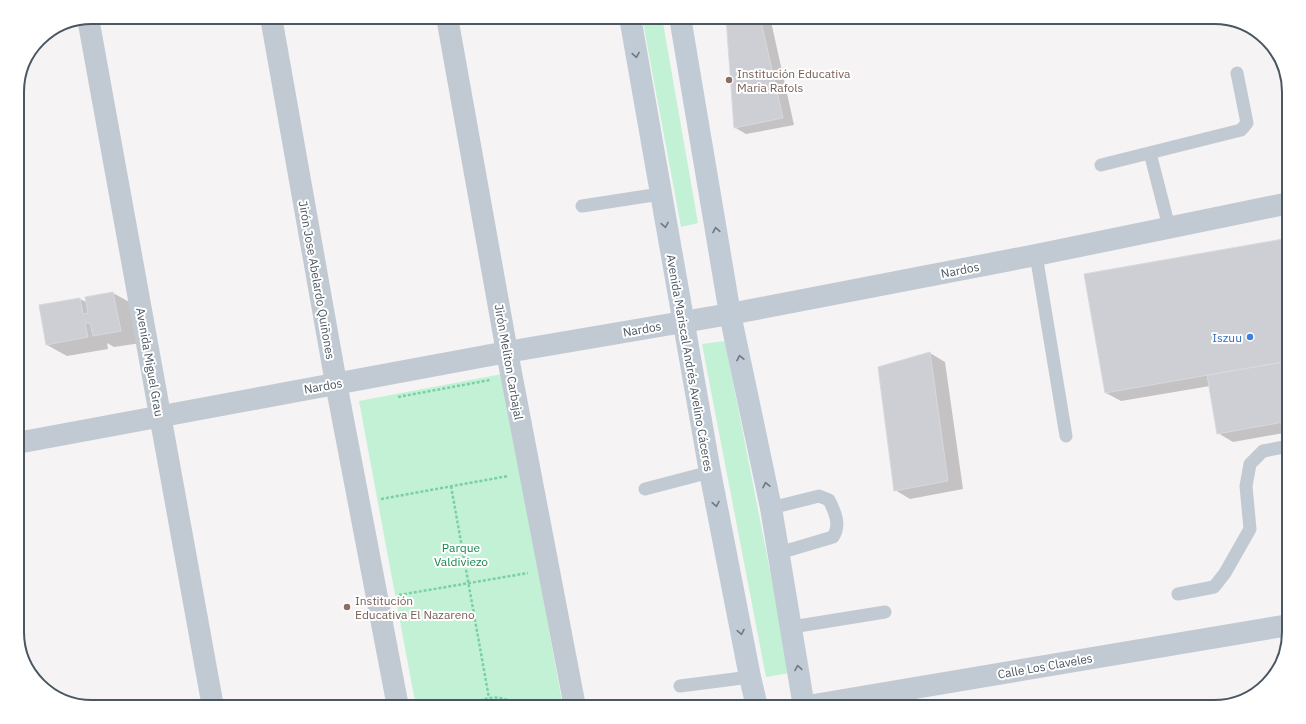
<svg xmlns="http://www.w3.org/2000/svg" width="1306" height="724" font-family="'IBM Plex Sans',sans-serif">
<style>
.green{fill:#c3f1d5}
.shadow{fill:#0003}
.building{fill:#cdcfd5;stroke:#d7d9de}
.lines{fill:none;stroke-linecap:round;stroke-linejoin:round}
.path{stroke:#7ad0a6;stroke-width:2.5;stroke-dasharray:3 2;stroke-linecap:butt}
.lane{stroke:#c1cad2;stroke-width:13}
.street{stroke:#c1cad2;stroke-width:22}
.secondary{stroke:#c1cbd6;stroke-width:22}
.oneway{stroke:#6e7984}
.education-dot{fill:#8d6e63;stroke:#fff;stroke-width:1.5}
.shop-dot{fill:#3f7fe0;stroke:#fff;stroke-width:1.5}
.labels{text-anchor:middle;dominant-baseline:central;stroke-width:4;stroke-linejoin:round;paint-order:stroke}
.education-label{font-size:12px;fill:#785e54;stroke:#fff;text-anchor:start}
.street-label{font-size:12px;fill:#4a5661;stroke:#fff}
.shop-label{font-size:12px;fill:#366cbe;stroke:#fff;text-anchor:end}
.park-label{font-size:12px;fill:#17864f;stroke:#fff}
.rim{fill:none;stroke:#4a5661;stroke-width:2}
</style>
<rect width="100%" height="100%" fill="#f5f3f3"/>
<path class="green" d="M642,17h20l36,206 -17,4z
M725,341l65,332 -24,4 -64,-333z
M502,374l61,333h-147l-57,-306z"/>
<path class="shadow" d="M727,17h43l24,108 -48,9 -12,-7z
M1289,239v193l-56,10 -15,-9 -8,-47 -89,15 -15,-8z
M113,293l20,11 8,39 -27,4 -7,-4 1,6 -41,7 -20,-11 33,-46 8,4z
M930,353l15,9 18,127 -53,10 -15,-9z"/>
<path class="building" d="M726,17h34l23,101 -49,10z
M1289,238v123l-184,32 -21,-119z
M113,292l8,39 -28,5 -3,-13h-5l3,14 -42,8 -7,-40 41,-7 3,16 5,-1 -3,-16z
M930,352l18,129 -54,10 -16,-124z
M1289,361v60l-72,13 -10,-59z"/>
<g class="lines">
<path class="path" d="M398,397l92,-17
M451,486l38,212
M381,499l127,-23
M399,595l129,-22
M472,707c12,-13 34,-12 46,0"/>
<path class="lane" d="M1150,153l19,74
M1101,165l140,-35 6,-7 -10,-50
M582,206l78,-12
M1036,255l30,181
M645,489l65,-17
M771,508l48,-12 10,4c6,12 12,25 4,37l-54,16
M1178,594l36,-7 11,-14 25,-44 -4,-43 4,-22 13,-13 26,-5
M792,627l93,-15
M680,686l70,-9"/>
<path class="street" d="M271,17l65,366 62,324
M447,17l60,335 68,355
M88,18l125,689
M17,443l490,-91 223,-38 306,-59 253,-52
M802,707l487,-82"/>
<path class="secondary" d="M630,17l80,455 40,205 7,30
M680,17l50,297 41,194 33,199"/>
</g>
<defs><path id="oneway-chevron" d="M-2-3.5L2.5 0L-2 3.5" fill="none" stroke-width="1.6" stroke-linecap="round" stroke-linejoin="round"/></defs>
<g class="oneway">
<use href="#oneway-chevron" transform="translate(636 55) rotate(80)"/>
<use href="#oneway-chevron" transform="translate(665 225) rotate(80)"/>
<use href="#oneway-chevron" transform="translate(716 230) rotate(-100)"/>
<use href="#oneway-chevron" transform="translate(740 358) rotate(-102)"/>
<use href="#oneway-chevron" transform="translate(766 485) rotate(-102)"/>
<use href="#oneway-chevron" transform="translate(716 504) rotate(79)"/>
<use href="#oneway-chevron" transform="translate(741 632) rotate(79)"/>
<use href="#oneway-chevron" transform="translate(798 668) rotate(-99)"/>
</g>
<g class="education-dot">
<circle cx="729" cy="80" r="4"/>
<circle cx="347" cy="607" r="4"/>
</g>
<circle class="shop-dot" cx="1250" cy="337" r="4"/>
<g class="labels">
<g class="education-label">
<text x="737" y="73">Institución Educativa<tspan x="737" dy="14">Maria Rafols</tspan></text>
<text x="355" y="600">Institución<tspan x="355" dy="14">Educativa El Nazareno</tspan></text>
</g>
<g class="street-label">
<text transform="translate(960 270) rotate(-11)">Nardos</text>
<text transform="translate(317 280) rotate(80)">Jirón Jose Abelardo Quiñones</text>
<text transform="translate(642 329) rotate(-10)">Nardos</text>
<text transform="translate(150 362) rotate(80)">Avenida Miguel Grau</text>
<text transform="translate(509 362) rotate(80)">Jirón Meliton Carbajal</text>
<text transform="translate(690 363) rotate(80)">Avenida Mariscal Andrés Avelino Cáceres</text>
<text transform="translate(323 386) rotate(-10)">Nardos</text>
<text transform="translate(1045 666) rotate(-10)">Calle Los Claveles</text>
</g>
<g class="shop-label">
<text x="1242" y="337">Iszuu</text>
</g>
<g class="park-label">
<text x="461" y="547">Parque<tspan x="461" dy="14">Valdiviezo</tspan></text>
</g>
</g>
<path d="M0 0H1306V724H0ZM92 24H1214A68 68 0 0 1 1282 92V632A68 68 0 0 1 1214 700H92A68 68 0 0 1 24 632V92A68 68 0 0 1 92 24Z" fill="#fff" fill-rule="evenodd"/>
<path class="rim" d="M92 24H1214A68 68 0 0 1 1282 92V632A68 68 0 0 1 1214 700H92A68 68 0 0 1 24 632V92A68 68 0 0 1 92 24Z"/>
</svg>
